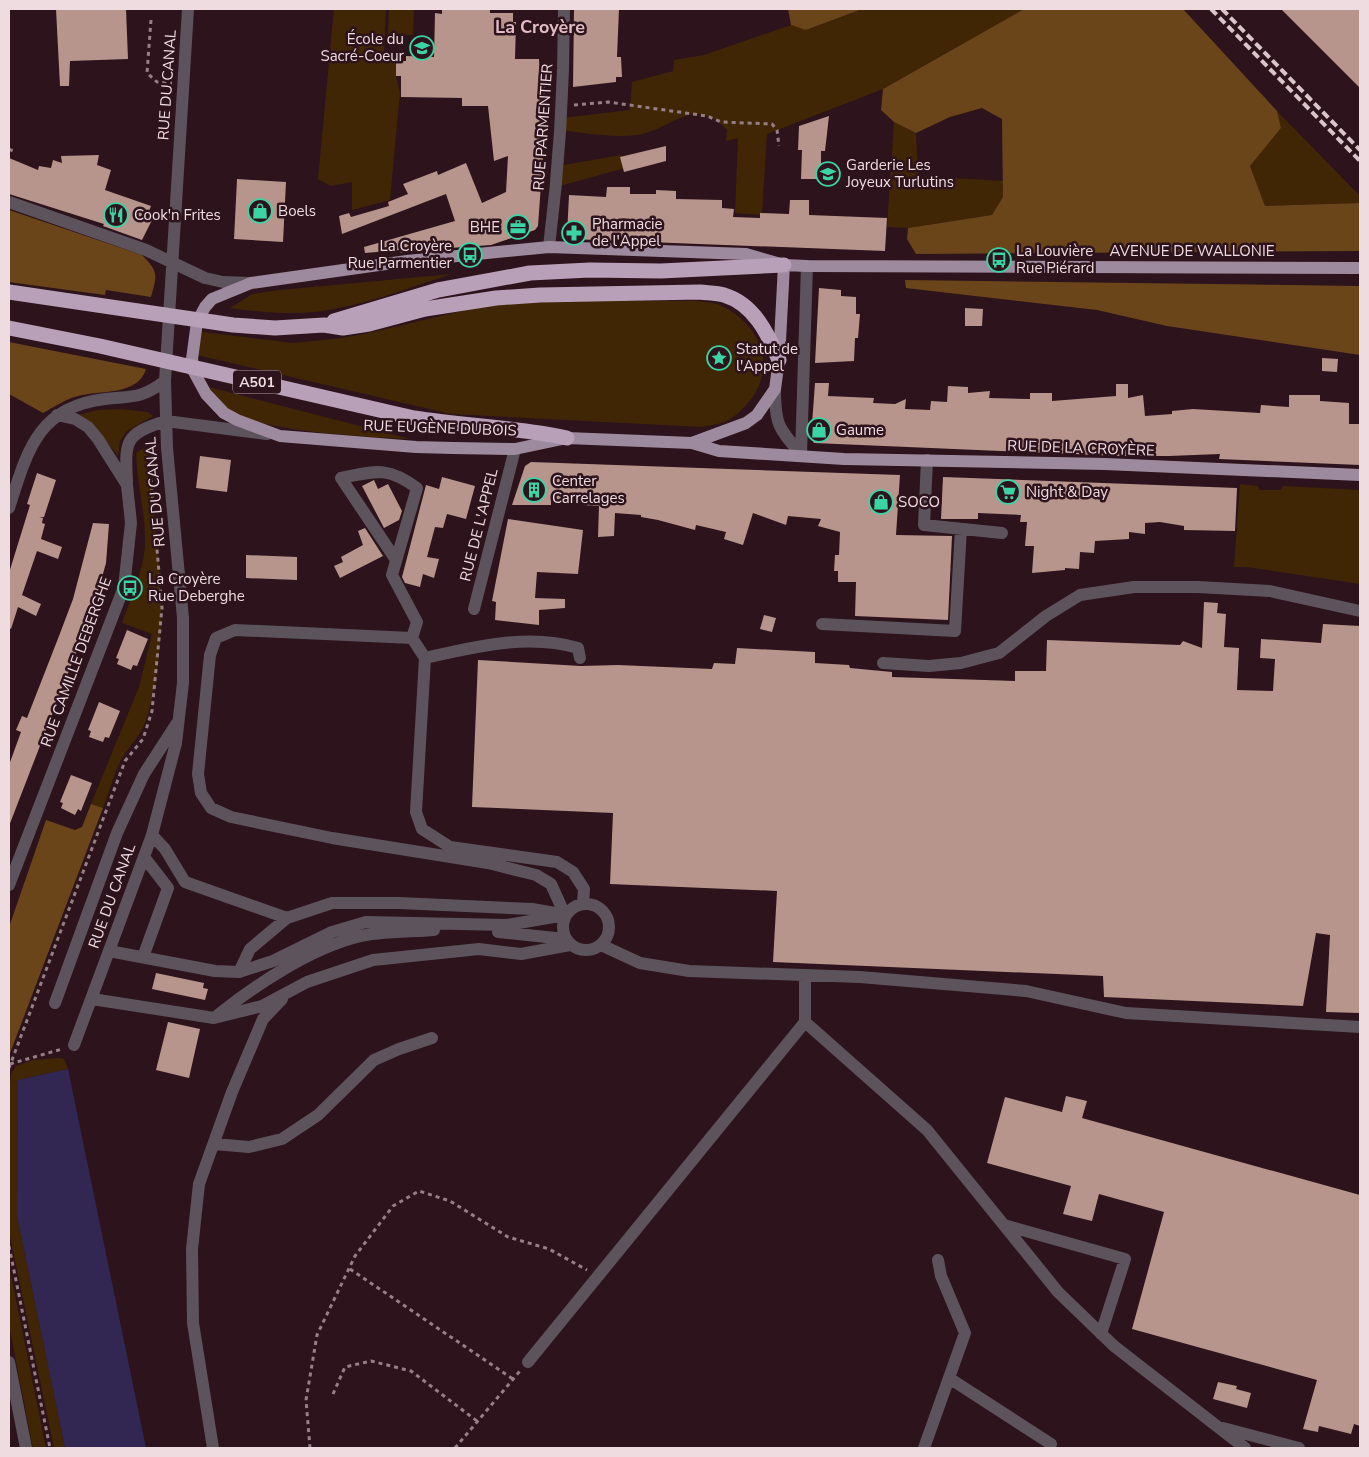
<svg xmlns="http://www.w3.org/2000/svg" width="1369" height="1457" font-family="'Nunito Sans',sans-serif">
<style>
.green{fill:#412605}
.forest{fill:#6a451a}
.water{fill:#322752}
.building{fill:#b7958c}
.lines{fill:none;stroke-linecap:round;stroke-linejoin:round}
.path{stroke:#968086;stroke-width:3;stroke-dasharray:4 4;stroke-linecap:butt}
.minor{stroke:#5d535d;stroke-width:12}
.major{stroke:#9e8a9e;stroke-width:12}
.highway{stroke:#b8a0b8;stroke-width:15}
.rail{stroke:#d9c5ca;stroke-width:4;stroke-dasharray:8 4;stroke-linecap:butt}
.labels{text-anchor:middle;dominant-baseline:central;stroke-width:5;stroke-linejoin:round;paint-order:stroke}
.shield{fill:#2d131b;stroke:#b5a0a6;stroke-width:1}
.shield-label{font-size:14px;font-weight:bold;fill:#efdce1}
.poi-label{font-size:15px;fill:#efdce1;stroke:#2d131b;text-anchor:start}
.street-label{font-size:15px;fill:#efdce1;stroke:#2d131b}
.quarter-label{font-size:18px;font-weight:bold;fill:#e1bcc6;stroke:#2d131b}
</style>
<rect width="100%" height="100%" fill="#2d131b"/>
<path class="green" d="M334,9h52l-2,42 13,1 -1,24 4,17 -10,107 -38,10v-28l-21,4 -13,-7z
M389,9h25l-1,26 -25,-1z
M862,9h162l-141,80 -116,45 -5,81 -27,-2 3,-75 -12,3 1,-11c-8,-10 -21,-17 -34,-16 -14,2 -32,15 -47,19 -22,7 -62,0 -85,-3l1,-12 68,-8 2,-28 41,-11 1,-11 30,-5 87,-30 15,5z
M1277,111l83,85v7l-95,3 -15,-40 31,-38z
M894,122l22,11 2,43 85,5 1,16 -12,18 -84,13 -21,-1z
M621,155l4,13 -69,19 2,-21z
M452,274c-39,12 -78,28 -118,35 -35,7 -70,4 -104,-1l22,-14 28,-4z
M535,301h161c8,1 19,1 26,5 39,19 56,62 26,97 -6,7 -15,16 -24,19 -7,3 -15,3 -22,5l-251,-13 -254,-59 5,-23 91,11 49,-5 36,-7 100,-24z
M209,387l201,52c-40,-2 -156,-7 -185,-31 -6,-5 -11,-14 -16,-21z
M121,409l27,3 5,4 -26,15 -7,10 -2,15 -22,-28 -22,-12 24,-6z
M144,448l4,3c7,88 26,182 -2,269 -5,16 -18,27 -26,42 -7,14 -11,31 -17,46l-12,-4 48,-117 13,-53 -30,-11c8,-22 22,-54 23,-78 1,-31 -8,-61 -9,-92z
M1240,484l18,2 1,4h22l2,-4 77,4v94l-113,-17h-13z
M59,1058l5,1 4,10 -50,11 -1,136 48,232h-11l-45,-217v-135l2,-22 5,-8 17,-6z
M9,1265l37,183h-13l-24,-123z"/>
<path class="forest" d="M788,9h74l-56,21 -15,-5z
M1024,9h159l94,102 4,17 -31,38 15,40 95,-3v48l-444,3 -9,-15 1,-11 84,-13 11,-18 -1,-78 -20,-11 -32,9 -34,16 -22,-11 -13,-12 2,-21z
M9,210l133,45c17,17 15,20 9,42l-45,-7 -1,5 -96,-13z
M905,280l455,6v69l-193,-29 -70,-16 -191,-22z
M9,342l137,27c-8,27 -46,21 -68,27 -12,3 -24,11 -35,17l-34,-19z
M91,804l12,4 -94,248v-129l37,-107 29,10 7,-3z"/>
<path class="water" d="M68,1069l78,379h-81l-48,-232 1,-136z"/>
<path class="building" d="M56,9h70l2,50 -58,2 -1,25h-9z
M442,9h48v4h23v9h3l-1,37h24l1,27h5l-1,56 -6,84 -3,4 -44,15 -55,4 -2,-6 -33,10 -1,-3 -35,3 -1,-6 91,-26 -9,-27 -104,40 -3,-18 10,-3 2,4 38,-11 -1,-4 20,-8 -5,-10 34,-13 1,4 28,-12 16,40 24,-11 2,-36 -14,5 -6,-55h-26v-8l-61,-1v-21h-5v-15h10v-5l28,1 1,-44 7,1z
M574,9h45l-2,48h4l1,20h-6v5l-43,5z
M1281,9h79v79z
M829,116l-4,35h-4v28h-20l1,-29h-4l1,-24z
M666,146v15l-42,11 -4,-15z
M99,155l-2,10 14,5 -6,20 46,16 -5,13 6,1 -10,20 -39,-14 1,-2 -95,-30v-36l29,12 1,-4 12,2 2,-8 9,3 -1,-7z
M237,179l49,3 -3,60 -49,-3z
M607,187h23v7h26v-4l20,1v8l46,1v8l12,1 -1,8 27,1v-5l29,1 1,-14h19v15l78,3 -2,33 -315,-12 -3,-4 2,-40 37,2z
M819,288l22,2v6l15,1v17h4l-2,24h-3l-1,23 -39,2z
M965,308l18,1 -1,17h-17z
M1322,358l16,1 -1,13 -15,-1z
M815,383h14l-1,13 46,2 -1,5 22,1 11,-5 -1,10 25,1 1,-9 16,1 1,-16 20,1v6l22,-2 -1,7 41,1v-6h22v8l64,-5v-12h12v14l15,-3 2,21 27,-2v-3l21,-2 67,4 1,-8 28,2v-12h31v6l29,2v21h11v41l-141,-6 1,-5 -51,2h-50l-305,-13 -3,-5z
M200,456l31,4 -4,32 -31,-4z
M531,462l369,13 -4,60 56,1 -4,84 -93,-4 1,-34h-18v-11h-4l1,-16h4l1,-23 -22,-6 3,-7 -33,-3 -2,9 -33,-12 -10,32 -19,-6 2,-7 -30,-7 -1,5 -37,-10 -17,-3v-2l-26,-2 -1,23 -16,1 1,-31 -17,-1v-3l-14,-1h-17v4h-39l13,-39z
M37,473l19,7 -12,37 -5,1h4l-1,5 3,1 -4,15 21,8 -4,12 -21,-8 -15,44 19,9 -5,12 -18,-9 -7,22 -2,-1v-55l21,-68 -3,-1z
M442,477l33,9 -9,33 -19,-5 -4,14 -8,-1 -8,30 12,2 -5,19 -11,-4 -3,13 -15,-4 -3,-6 24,-92 13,4z
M943,477l294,11 -2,43 -51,-1v-4l-24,-4 -15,1v11l-16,-2v7l-34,2 -1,12 -14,-1 -1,17 -14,-1v2l-33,3 2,-27h-9l2,-24h-7l1,-7 -43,-2v6h-37z
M374,480l4,9 10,-5 14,27 -3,9 -15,8 -22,-42z
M508,519l75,11 -5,44 -41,-2 -2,26 30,1v9l-26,2v15l-44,-5 1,-18 -4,-1z
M93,523l16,1 -3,39 -12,43 -85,220v-61l12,-33 -5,-2 6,-14 5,2 32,-82 14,-37z
M365,528l18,28 -43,22 -6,-12 9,-4 -2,-5 22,-12 -5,-14z
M246,555l51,2v23l-51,-2z
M1204,602l14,1 -1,10 9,1 -2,33 15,1 -2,42 36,1 2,-32 -15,-1 1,-19 60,4 2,-19 37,2v387l-34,-1 4,-77 -14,-2 -13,73 -199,-9 -1,-21 -330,-14 4,-71 -167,-7 3,-71 -141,-6 6,-147 103,6 37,-1 94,4 2,-6 21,1 2,-16 78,4v11l34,2 1,3 42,4v5l123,4v-10h31l1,-31 133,5 3,-4 19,7z
M764,615l12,3 -4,14 -12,-3z
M127,630l21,9 -11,27 -4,-1 -2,5 -14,-6 2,-5 -3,-1z
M99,702l21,9 -11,27 -4,-1 -2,5 -14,-5 2,-6 -3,-1z
M71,775l21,8 -11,28 -3,-2 -3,6 -14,-7 2,-5 -3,-1z
M156,973l48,10 -1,5 5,1 -3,11 -53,-11z
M168,1022l32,7 -11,49 -33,-8z
M1066,1096l21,5 -5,17 278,77v231l-6,-2 -3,10 -32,-8 -1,6 -15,-3 14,-49 -185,-51 32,-117 -65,-18 -7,27 -29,-7 8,-28 -84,-23 18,-66 57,15z
M1218,1382l19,4 -1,3 15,4 -4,15 -34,-9z"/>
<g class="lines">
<path class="path" d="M151,20l-4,53 10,9 15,1
M574,105l34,-3 99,14 14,6 51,2 5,6 2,16
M9,149l6,3
M10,1064l52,-15
M9,1068l116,-307 18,-22 9,-28 10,-103 -12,-141 5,-6
M9,1246l41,202
M350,1269l163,110
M333,1394l12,-27 26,-6 40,10 66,50
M310,1448l-4,-48 11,-65 38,-79 38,-50 26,-15 31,10 58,36 41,12 38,21
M455,1448l65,-77"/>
<path class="minor" d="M9,202l137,48 59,28 18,4 28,1
M549,247c10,-79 15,-158 15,-238
M775,389c0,35 3,39 26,65
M801,454l6,-188
M927,460l-3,65 78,8
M127,482c-2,-41 -3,-48 39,-61l101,13
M9,508c18,-56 28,-101 96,-109 28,-3 36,0 60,-18
M396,560l-55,-82c35,-7 46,-12 76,10l-25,87 25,47 -5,16
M474,609l41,-160
M822,624l133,7 6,-102
M425,658l-9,154 6,17 28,18 107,15 16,10 11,17 -1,14
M883,663l46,3 32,-3 38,-10 47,-37 34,-21 54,-8h64l72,4 90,20
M152,835l13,14 20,33 102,36
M9,885l115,-298 7,-64 -4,-38 -29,-46 -10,-12 -13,-8 -18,-4
M563 927a23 23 0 1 1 46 0a23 23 0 1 1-46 0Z
M565,915l-14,-31 -15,-9 -48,-12 -156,-25 -101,-21 -20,-9 -10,-15 -3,-19 12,-119 6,-17 19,-8 177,8 13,20c49,-11 103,-25 153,-10l2,10
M498,932l67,7
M601,945l39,18 49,8 171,6 166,14 100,22 234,14
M109,951l106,20 24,1 34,-11 59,-29 34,-10 141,3 58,-10
M143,957l25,-69 -24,-31
M239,972l11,-23 37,-31 45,-15h67l133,6 23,4
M805,975v47l122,108 131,162 56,54 131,102
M92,999l122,19 48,-12 45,-24 66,-22 106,-11 42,5 49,-9
M55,1003l62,-170 27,-59 33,-51
M218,1015c37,-30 92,-66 139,-78 21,-6 55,-5 77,-7
M74,1045l78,-210 24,-92 7,-60v-65l-16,-170 -2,-67 23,-372
M214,1144l35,3 33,-8 36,-24 56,-55 25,-11 33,-11
M1004,1225l121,34 -24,75
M9,1362l17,86
M528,1362l277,-340
M949,1378l102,66
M1223,1428l76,20
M213,1448l-20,-125 -1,-74 7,-65 33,-92 31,-73 19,-20
M924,1448l41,-115 -24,-57 -3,-16"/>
<path class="major" d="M1360,268l-553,-2 -23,-1 -38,-11 -197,-7 -142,14 -156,22 -39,16 -7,8 -8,15 -5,37 2,13 12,22 18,19 13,7 43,16 136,11 37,1 62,1 52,-11 125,5 27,8 125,8 261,5 255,11
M692,443l54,-20 11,-8 18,-26 4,-29 5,-95"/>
<path class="highway" d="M9,292l224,33 42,3 49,-3 19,3 26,-4 56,-15 71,-11 44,-3 160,-3c8,1 17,1 24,3 30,9 44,39 55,65
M334,321l104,-31 92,-17 60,-3 71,1 123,-6
M9,328l91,18 314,72c51,8 102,9 153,20"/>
<path class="rail" d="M1211,9l149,152
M1222,9l138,141"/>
</g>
<defs>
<g id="school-ring" transform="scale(1.25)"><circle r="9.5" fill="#2d131b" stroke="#3bd4a4" stroke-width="1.5"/><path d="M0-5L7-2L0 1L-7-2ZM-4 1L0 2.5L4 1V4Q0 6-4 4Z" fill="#3bd4a4"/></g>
<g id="shop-ring" transform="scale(1.25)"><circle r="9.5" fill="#2d131b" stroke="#3bd4a4" stroke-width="1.5"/><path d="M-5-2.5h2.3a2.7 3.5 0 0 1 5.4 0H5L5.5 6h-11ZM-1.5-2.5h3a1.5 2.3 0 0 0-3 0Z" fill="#3bd4a4"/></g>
<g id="restaurant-ring" transform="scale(1.25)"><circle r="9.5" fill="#2d131b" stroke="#3bd4a4" stroke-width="1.5"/><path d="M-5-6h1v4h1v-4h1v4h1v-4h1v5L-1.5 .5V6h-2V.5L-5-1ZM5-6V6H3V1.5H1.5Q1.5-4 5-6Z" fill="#3bd4a4"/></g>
<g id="office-ring" transform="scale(1.25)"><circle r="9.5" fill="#2d131b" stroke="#3bd4a4" stroke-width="1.5"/><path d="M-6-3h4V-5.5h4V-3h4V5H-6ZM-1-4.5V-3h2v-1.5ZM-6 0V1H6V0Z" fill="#3bd4a4"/></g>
<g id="pharmacy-ring" transform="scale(1.25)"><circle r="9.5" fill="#2d131b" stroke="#3bd4a4" stroke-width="1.5"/><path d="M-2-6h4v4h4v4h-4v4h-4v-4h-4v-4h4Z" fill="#3bd4a4"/></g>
<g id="bus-ring" transform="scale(1.25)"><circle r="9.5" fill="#2d131b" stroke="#3bd4a4" stroke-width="1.5"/><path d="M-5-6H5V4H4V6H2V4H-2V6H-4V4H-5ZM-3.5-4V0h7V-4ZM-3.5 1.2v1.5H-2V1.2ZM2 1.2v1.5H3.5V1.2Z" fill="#3bd4a4"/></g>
<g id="sight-ring" transform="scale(1.25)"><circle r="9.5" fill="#2d131b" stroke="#3bd4a4" stroke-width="1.5"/><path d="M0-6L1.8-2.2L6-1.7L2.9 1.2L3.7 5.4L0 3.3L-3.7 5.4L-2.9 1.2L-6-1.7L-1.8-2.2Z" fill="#3bd4a4"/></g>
<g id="building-ring" transform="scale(1.25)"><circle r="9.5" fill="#2d131b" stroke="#3bd4a4" stroke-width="1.5"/><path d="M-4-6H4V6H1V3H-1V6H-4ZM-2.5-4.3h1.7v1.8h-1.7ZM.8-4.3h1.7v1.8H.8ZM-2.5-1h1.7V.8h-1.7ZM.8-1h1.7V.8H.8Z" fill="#3bd4a4"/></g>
<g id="supermarket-ring" transform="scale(1.25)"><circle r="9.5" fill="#2d131b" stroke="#3bd4a4" stroke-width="1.5"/><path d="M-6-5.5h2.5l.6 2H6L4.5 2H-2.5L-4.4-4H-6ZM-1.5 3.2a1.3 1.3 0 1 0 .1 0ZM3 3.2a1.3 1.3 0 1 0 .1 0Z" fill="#3bd4a4"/></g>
</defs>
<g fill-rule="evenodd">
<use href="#school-ring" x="422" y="48"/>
<use href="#school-ring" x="828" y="174"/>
<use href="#shop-ring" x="260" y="211"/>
<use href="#restaurant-ring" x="116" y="215"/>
<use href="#office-ring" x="518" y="227"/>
<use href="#pharmacy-ring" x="574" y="233"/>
<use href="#bus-ring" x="470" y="255"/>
<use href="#bus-ring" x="999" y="260"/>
<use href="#sight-ring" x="719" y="358"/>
<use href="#shop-ring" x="819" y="430"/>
<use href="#building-ring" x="534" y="490"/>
<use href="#supermarket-ring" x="1008" y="492"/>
<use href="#shop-ring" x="881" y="502"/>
<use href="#bus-ring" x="130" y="588"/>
</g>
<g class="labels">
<rect class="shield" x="233" y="370.5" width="48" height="23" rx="4"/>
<g class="shield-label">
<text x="257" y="382">A501</text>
</g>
<g class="poi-label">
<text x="404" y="39" text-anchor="end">École du<tspan x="404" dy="17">Sacré-Coeur</tspan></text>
<text x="846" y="165">Garderie Les<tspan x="846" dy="17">Joyeux Turlutins</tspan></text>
<text x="278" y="211">Boels</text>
<text x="134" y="215">Cook'n Frites</text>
<text x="592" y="224">Pharmacie<tspan x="592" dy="17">de l'Appel</tspan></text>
<text x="500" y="227" text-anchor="end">BHE</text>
<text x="452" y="246" text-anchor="end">La Croyère<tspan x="452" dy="17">Rue Parmentier</tspan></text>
<text x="1016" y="251">La Louvière<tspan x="1016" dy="17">Rue Piérard</tspan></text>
<text x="736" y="349">Statut de<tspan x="736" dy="17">l'Appel</tspan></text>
<text x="836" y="430">Gaume</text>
<text x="552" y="481">Center<tspan x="552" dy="17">Carrelages</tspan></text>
<text x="1026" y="492">Night &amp; Day</text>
<text x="898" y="502">SOCO</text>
<text x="148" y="579">La Croyère<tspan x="148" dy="17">Rue Deberghe</tspan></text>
</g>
<g class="street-label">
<text transform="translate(167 85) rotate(-86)">RUE DU CANAL</text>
<text transform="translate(543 127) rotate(-86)">RUE PARMENTIER</text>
<text x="1192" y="251">AVENUE DE WALLONIE</text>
<text transform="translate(440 428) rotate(2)">RUE EUGÈNE DUBOIS</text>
<text transform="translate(1081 448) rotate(2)">RUE DE LA CROYÈRE</text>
<text transform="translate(155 492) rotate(-95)">RUE DU CANAL</text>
<text transform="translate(479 525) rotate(-76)">RUE DE L'APPEL</text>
<text transform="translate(76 662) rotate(-70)">RUE CAMILLE DEBERGHE</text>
<text transform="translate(112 896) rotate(-70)">RUE DU CANAL</text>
</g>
<g class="quarter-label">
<text x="540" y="27">La Croyère</text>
</g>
</g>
<rect width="1369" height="1457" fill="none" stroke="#efdce1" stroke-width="20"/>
</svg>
